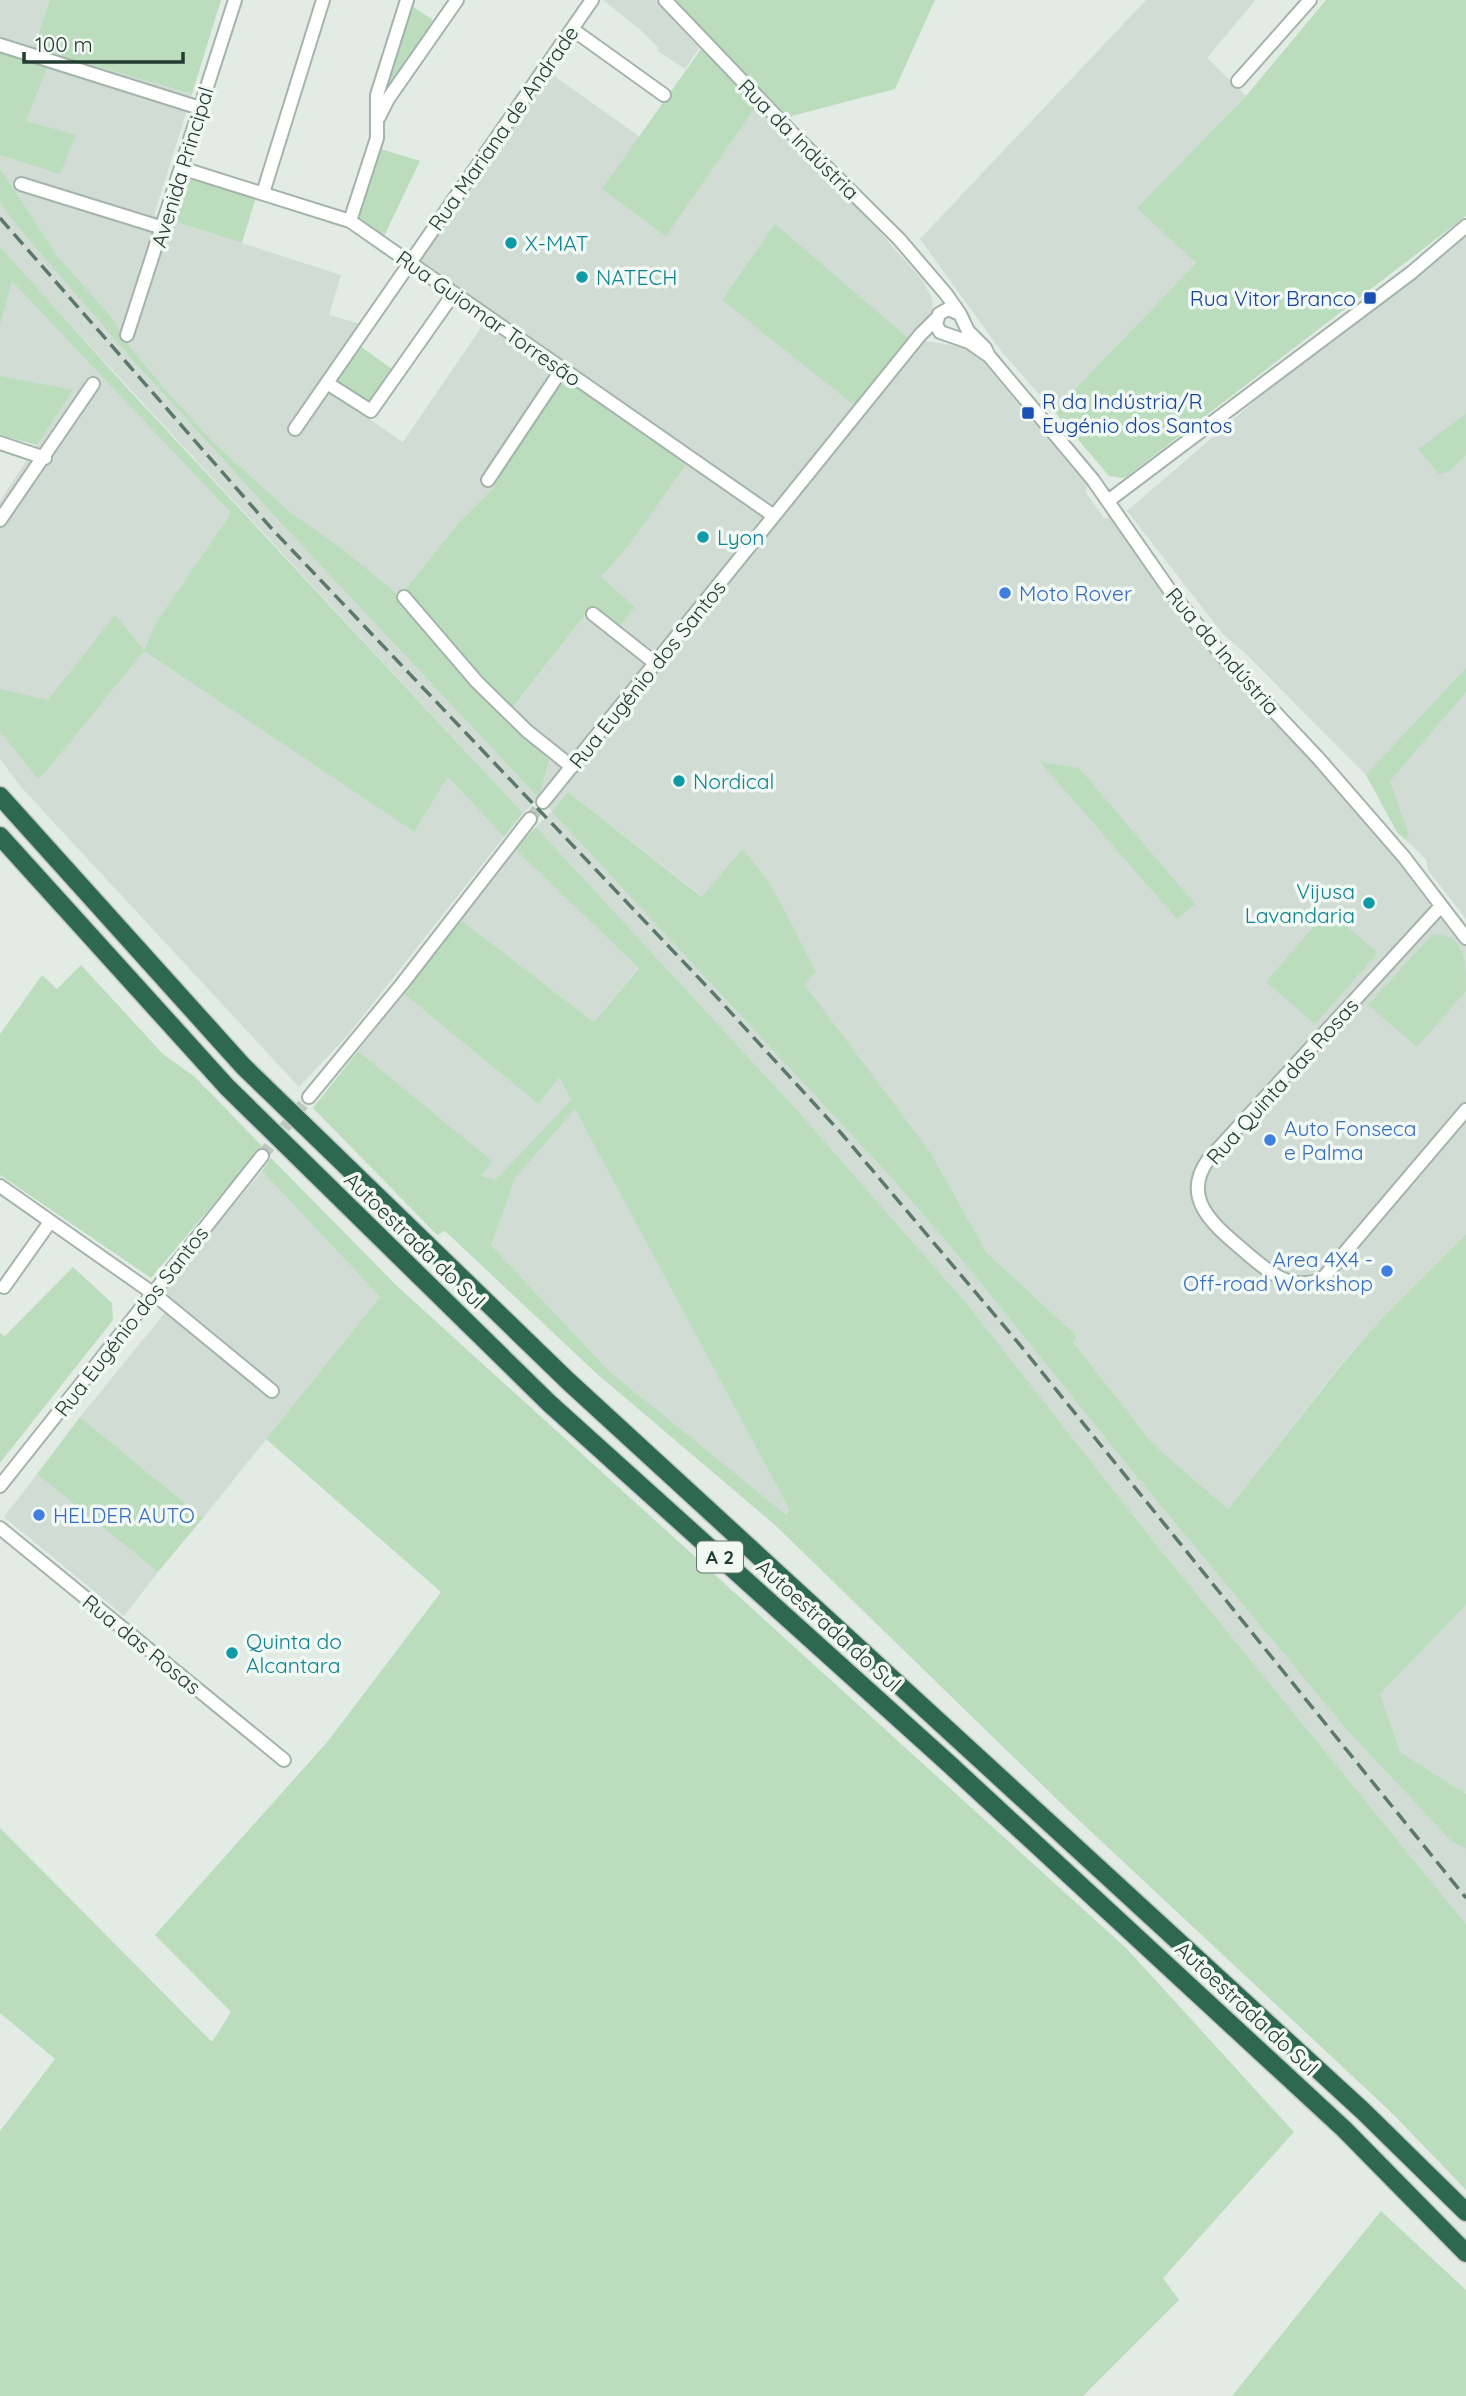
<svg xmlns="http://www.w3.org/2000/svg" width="1466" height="2396" font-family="Quicksand,sans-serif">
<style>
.built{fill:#d0dcd4}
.green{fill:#bbddbe;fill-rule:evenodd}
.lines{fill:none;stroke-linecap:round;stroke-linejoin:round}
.minor-tunnel{stroke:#bcc9c1;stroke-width:12;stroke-dasharray:12 6;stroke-linecap:butt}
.minor-casing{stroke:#a5b4ab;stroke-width:16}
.highway-casing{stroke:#c1c8c5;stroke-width:21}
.minor{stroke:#fff;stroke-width:12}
.highway{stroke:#2e6853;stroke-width:18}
.rail{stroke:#5c786c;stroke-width:3.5;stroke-dasharray:14 7;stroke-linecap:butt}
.culture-dot{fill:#0f9aa8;stroke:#f2f8f4;stroke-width:2.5}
.transit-dot{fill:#1a4fb4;stroke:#f2f8f4;stroke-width:2.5}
.shop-dot{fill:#3f7fe0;stroke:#f2f8f4;stroke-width:2.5}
.labels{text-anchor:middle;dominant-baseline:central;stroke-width:7;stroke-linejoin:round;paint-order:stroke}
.shield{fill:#f2f8f4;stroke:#60746c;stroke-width:2}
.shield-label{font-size:19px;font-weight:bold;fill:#223c31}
.street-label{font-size:21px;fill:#223c31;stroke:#f2f8f4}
.culture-label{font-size:21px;fill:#0d838f;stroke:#f2f8f4;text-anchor:start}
.transit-label{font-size:21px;fill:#164399;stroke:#f2f8f4;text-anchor:end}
.shop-label{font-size:21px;fill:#366cbe;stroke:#f2f8f4;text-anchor:start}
</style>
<rect width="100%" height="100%" fill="#e2ece5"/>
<path class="built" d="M0,0h50l-15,48 157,46 -38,121 187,60 -12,40 31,9 -41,61 84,57 88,-129 -75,-52 134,-188 90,64 61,-88 178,182 43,49 10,18 1,12 -19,23 6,7 43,7 13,7 111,132 -1,7 18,25h8l95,124 127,141 91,113 41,44v294l-84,84 -40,45 -114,146 -76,-66 -79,-101 4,-6 -90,-83 -56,-100 -128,-169 -61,-135 -39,48 -135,-105 -15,20 336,363 73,85 170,211 214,258 105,112 15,8v75l-311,-381 -187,-238 -171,-195 -261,-283 16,-16 -13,-13 -16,15 -507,-547 -16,-19v-44l131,155 148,163 260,276 10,-37 -45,-40 88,-114 43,1 -35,-29 30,-34 56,-81 -34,-22h-132l-27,47 -32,32 -61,76 -56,-46 -55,-39 -76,-69 -50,-55 -32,-39 -21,-33 -52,-58 -58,-89z
M603,0h52l44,48 -14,21 -27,-18 1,-3 -21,-20z
M1146,0h109l-48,58 39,38 -108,112 58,55 -142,148 -53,-60 -81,-112z
M1466,219v700l-38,-49 -2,-11 -29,-27 -31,-57 -121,-122 -22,-19 -96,-123z
M12,280l219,233 -74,108 -13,30 270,181 34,-55 56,60 -156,198 -49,52 -278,-300 -21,-28v-258l72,-110 -72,-15v-50z
M515,849l124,118 -45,55 -135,-102z
M404,994l134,110 21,-26 230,431 -4,6 -177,-145 -117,-125 -10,-69 10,-15 -133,-110z
M262,1171l118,126 -177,221 -123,-101 92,-113 -12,-10z
M37,1474l121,98 -34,44 -120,-99z
M1466,1605v189l-67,-42 -19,-58z"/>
<path class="green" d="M50,0h171l-29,94 -158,-46z
M676,0h259l-40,89 -111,29z
M1326,0h140v216l-340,261 -4,1 -13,-2 -55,-65 142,-148 -59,-55 109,-112z
M412,6l21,14 -45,72 -4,-1z
M701,49l55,57 -90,130 -64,-47z
M0,51l48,14 -22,56 50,14 -16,39 -60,-19z
M381,149l39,12 -36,75 -25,-18z
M0,168l58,89 52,58 21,33 32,39 50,55 76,69 55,39 56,46 61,-76 32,-32 27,-47 41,-56 10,-2 116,80 -57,81 -29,33 34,30 -16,20 -27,-21 -88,113 45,41 -10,38 -260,-277 -148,-163 -111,-129 -20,-26z
M192,179l64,18 -14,46 -66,-21 7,-36z
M775,224l134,115 -54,67 -133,-106z
M0,247l129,143 394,423 -19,24 -56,-60 -34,55 -270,-181 -101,124 -6,3 -37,-47v-42l48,11 67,-85 29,35 13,-29 74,-108 -219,-232 -12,45z
M360,346l32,23 -25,35 -32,-23z
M0,376l73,14 -36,55 -37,-10z
M1466,414v41l-18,17 -9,2 -21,-25z
M1466,668v24l-76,89 19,54 -4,4 -8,-7 -31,-57z
M1040,762l39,6 116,136 -18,15z
M568,792l134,105 40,-48c33,34 52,82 74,123l-12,12 127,169 56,100 90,83 -4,6 79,101 76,66 114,-145 40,-46 84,-84v371l-86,89 20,58 66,42v55l-15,-8 -105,-112 -214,-258 -170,-211 -73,-85 -337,-363z
M536,827l261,283 171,195 187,238 311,381v266l-73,-76 -324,-303 -293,-285 -180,-153 -151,-142 -8,4 -124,-127 45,-57 134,110 -11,15 15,4 75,-80 -12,-22 -21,26 -134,-110 55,-75 135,103 45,-54 -124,-119zM575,1109l214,400 -3,6 -178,-145 -117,-125 24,-67z
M1328,910l50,43 -63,71 -49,-42z
M1432,935c34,-4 34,30 34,56l-49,56 -49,-42z
M81,965l82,89 32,23 67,69 -111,132 -151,-103v-141l42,-59 15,14z
M271,1158l126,128 730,663 167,183 -131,146 16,22 -96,96h-1083v-265l55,-72 -55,-46v-185l212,214 19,-30 -76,-77 173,-194 113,-149 -175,-153 114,-142 -118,-126z
M73,1267l39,36 1,17 -113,143v-130l5,3z
M80,1417l123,101 -45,54 -121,-98z
M1381,2211l85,79v106h-234z"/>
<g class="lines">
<path class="minor-tunnel" d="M530,819l13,-17
M262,1156l47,-59"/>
<g class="minor-casing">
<path id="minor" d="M665,0l129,135 105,104 47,55 14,20
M572,29l92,66
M0,45l200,63
M1238,81l72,-81
M379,117l9,-18 69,-99
M181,168l169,53 424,295
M21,184l142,44
M263,193l60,-193
M350,221l27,-83v-43l30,-95
M127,335l108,-335
M989,356l-20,-14 -29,-10 -4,-8 3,-10 9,-5 12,5 8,17 17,17 4,8 104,124 80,115 53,65 93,99 39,45 46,53 62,81
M327,383l44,28 83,-118
M295,429l297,-429
M0,443l45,15
M488,480l74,-111
M1108,501l303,-228 55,-47
M0,520l93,-136
M404,597l73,85 50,49 45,36
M593,614l62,49
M543,802l377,-467 16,-16
M1441,906l-233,254c-28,39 7,66 35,90 22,19 50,46 81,27l142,-167
M309,1097l93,-113 128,-165
M0,1186l154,108 118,97
M4,1287l46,-65
M0,1486l262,-330
M0,1528l284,232"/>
</g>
<g class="highway-casing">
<path id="highway" d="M0,796l243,270 325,315 795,730 103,101
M0,836l227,251 322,316 398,359 397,367 122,124"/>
</g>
<use href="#minor" class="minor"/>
<use href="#highway" class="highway"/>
<path class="rail" d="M0,218l272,311 441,464 128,140 179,212 446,553"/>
</g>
<g class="culture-dot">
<circle cx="511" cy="243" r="7"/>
<circle cx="582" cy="277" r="7"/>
<circle cx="703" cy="537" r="7"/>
<circle cx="679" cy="781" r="7"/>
<circle cx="1369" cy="903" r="7"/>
<circle cx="232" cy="1653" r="7"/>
</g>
<g class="transit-dot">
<rect x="1363" y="291" width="14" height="14" rx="3.5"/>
<rect x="1021" y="406" width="14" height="14" rx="3.5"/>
</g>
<g class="shop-dot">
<circle cx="1005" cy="593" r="7"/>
<circle cx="1270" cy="1140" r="7"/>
<circle cx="1387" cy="1271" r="7"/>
<circle cx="39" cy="1515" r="7"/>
</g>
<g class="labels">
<rect class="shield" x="697" y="1541.5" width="46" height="31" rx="5"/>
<g class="shield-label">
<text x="720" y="1557">A 2</text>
</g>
<g class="street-label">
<text transform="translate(503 128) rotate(-55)">Rua Mariana de Andrade</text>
<text transform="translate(799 139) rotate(45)">Rua da Indústria</text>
<text transform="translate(182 167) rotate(-73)">Avenida Principal</text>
<text transform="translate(489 318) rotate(35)">Rua Guiomar Torresão</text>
<text transform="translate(1223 651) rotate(49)">Rua da Indústria</text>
<text transform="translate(647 674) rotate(-51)">Rua Eugénio dos Santos</text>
<text transform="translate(1282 1081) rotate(-48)">Rua Quinta das Rosas</text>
<text transform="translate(415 1240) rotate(44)">Autoestrada do Sul</text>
<text transform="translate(131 1321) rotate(-52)">Rua Eugénio dos Santos</text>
<text transform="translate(829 1625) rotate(42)">Autoestrada do Sul</text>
<text transform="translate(142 1644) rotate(39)">Rua das Rosas</text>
<text transform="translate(1247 2008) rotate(43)">Autoestrada do Sul</text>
</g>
<g class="culture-label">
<text x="525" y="243">X-MAT</text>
<text x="596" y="277">NATECH</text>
<text x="717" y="537">Lyon</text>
<text x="693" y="781">Nordical</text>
<text x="1355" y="891" text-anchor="end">Vijusa<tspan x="1355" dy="24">Lavandaria</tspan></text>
<text x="246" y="1641">Quinta do<tspan x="246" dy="24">Alcantara</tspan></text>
</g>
<g class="transit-label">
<text x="1356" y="298">Rua Vitor Branco</text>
<text x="1042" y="401" text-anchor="start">R da Indústria/R<tspan x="1042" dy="24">Eugénio dos Santos</tspan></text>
</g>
<g class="shop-label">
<text x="1019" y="593">Moto Rover</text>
<text x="1284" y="1128">Auto Fonseca<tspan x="1284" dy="24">e Palma</tspan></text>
<text x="1373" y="1259" text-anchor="end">Area 4X4 -<tspan x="1373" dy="24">Off-road Workshop</tspan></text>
<text x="53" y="1515">HELDER AUTO</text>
</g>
</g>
<path d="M24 52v10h159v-10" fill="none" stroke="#223c31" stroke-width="3.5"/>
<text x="35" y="52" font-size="21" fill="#223c31" stroke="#f2f8f4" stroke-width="5" paint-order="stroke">100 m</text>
</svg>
